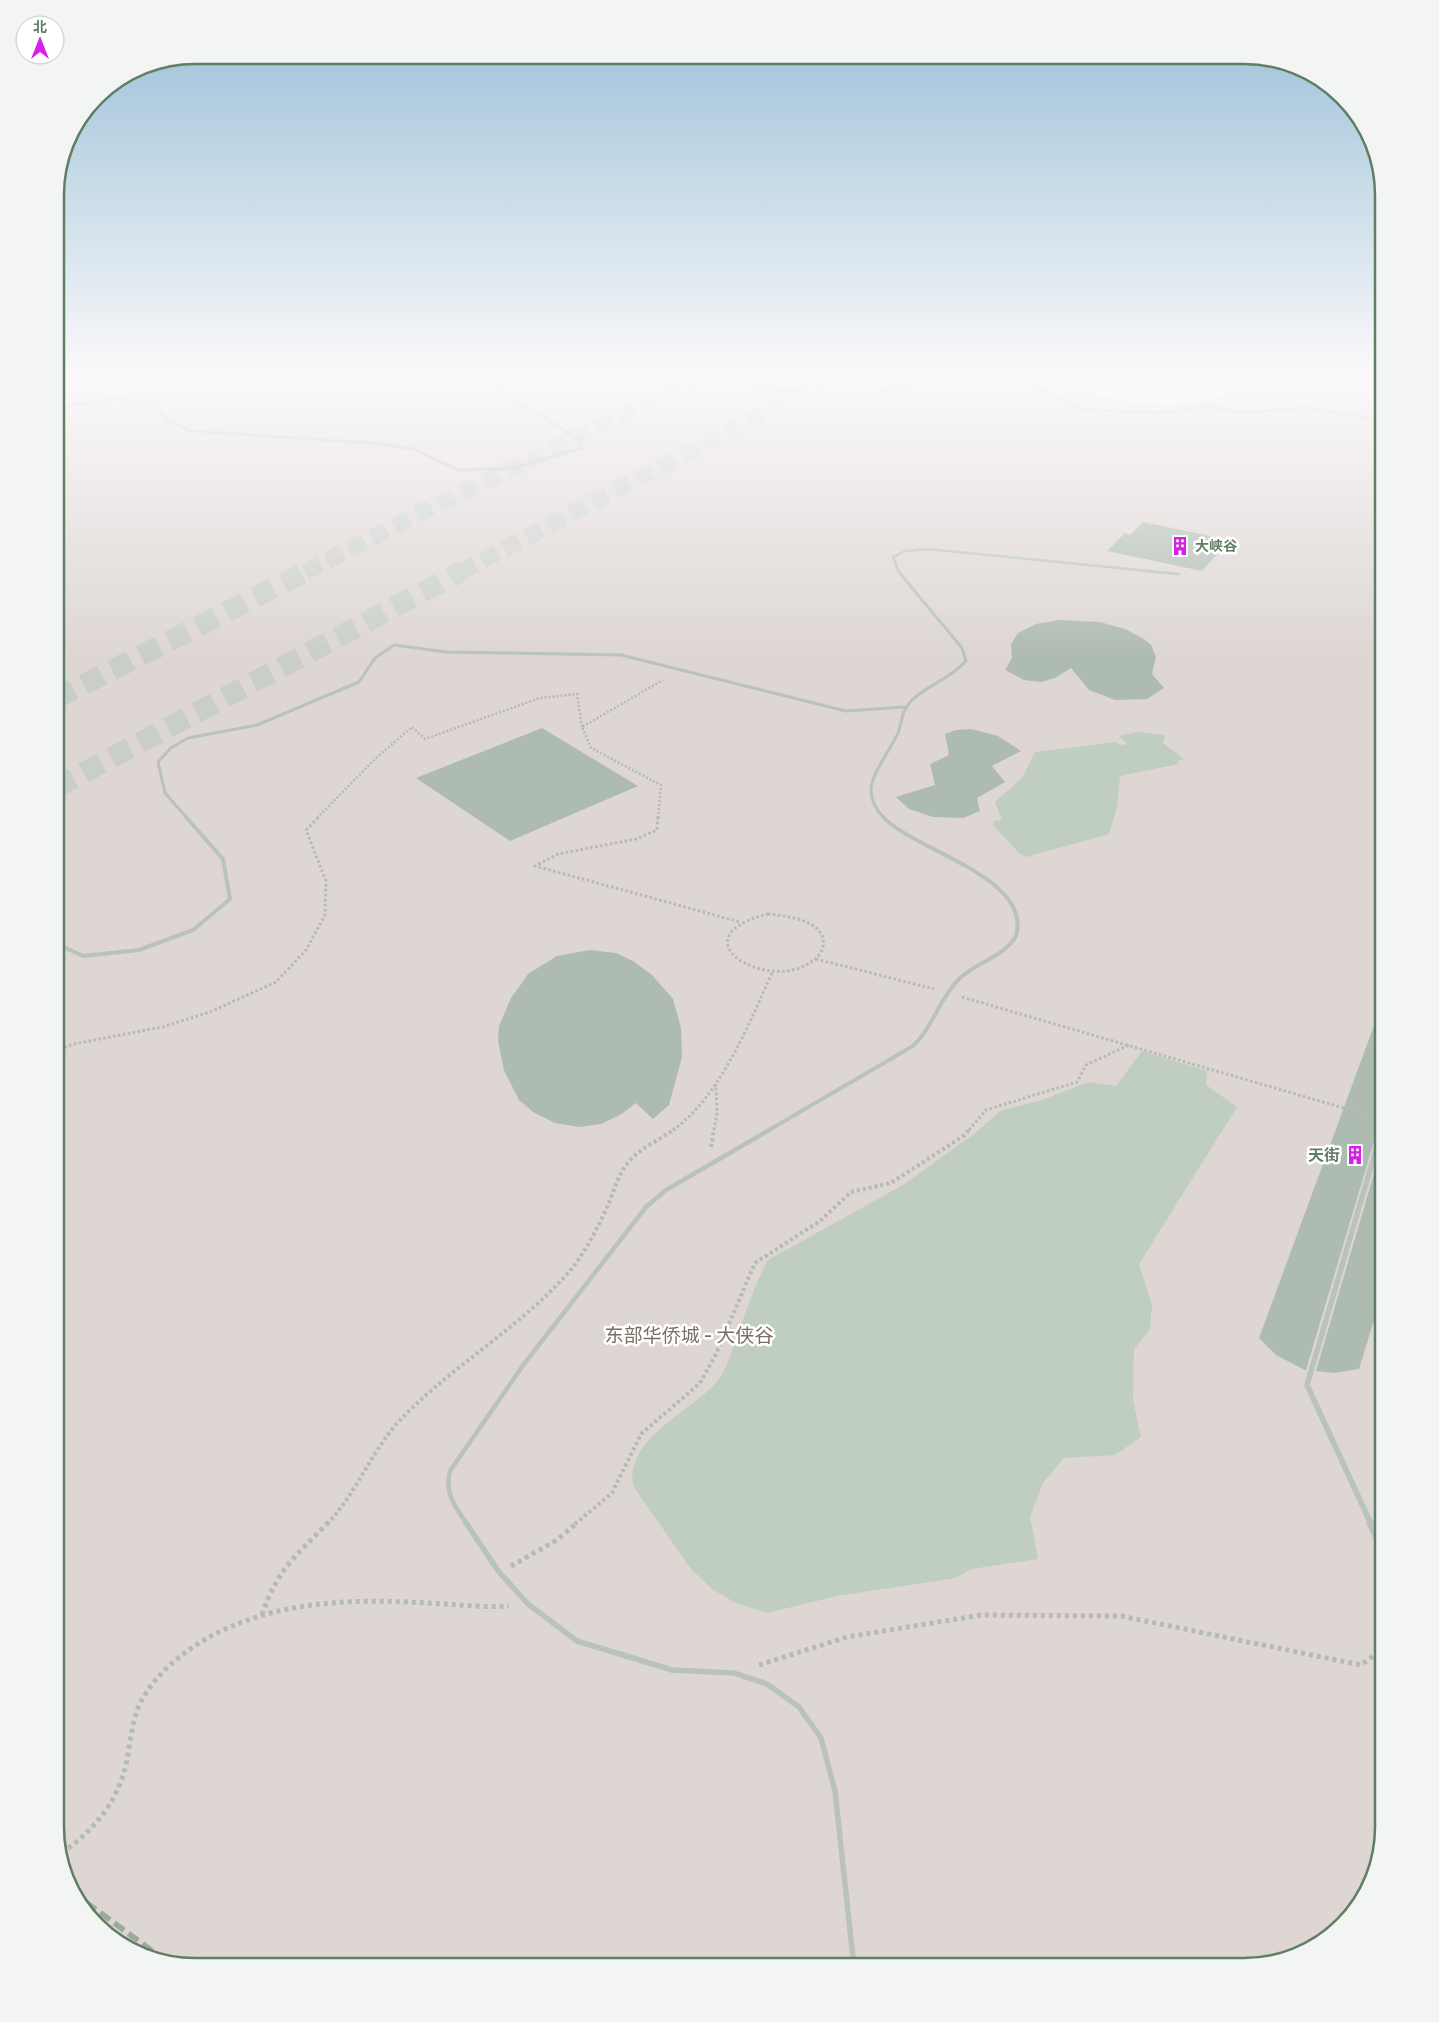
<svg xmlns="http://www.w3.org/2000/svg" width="1439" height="2022" font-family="Cabin,'Noto Sans SC',sans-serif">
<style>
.green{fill:#ddd6d3}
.water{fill:#bfcebe}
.building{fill:#aebbb0}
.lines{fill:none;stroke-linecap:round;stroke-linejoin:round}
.trunk-tunnel-far1{stroke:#c9cfc8;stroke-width:17;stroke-dasharray:17 8;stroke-linecap:butt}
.trunk-tunnel{stroke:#c9cfc8;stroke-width:21;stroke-dasharray:21 11;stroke-linecap:butt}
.path-far3{stroke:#b4bbb5;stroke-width:2.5;stroke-dasharray:2 2;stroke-linecap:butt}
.path-far2{stroke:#b4bbb5;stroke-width:3;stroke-dasharray:2.5 2.5;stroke-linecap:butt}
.path-far1{stroke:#b4bbb5;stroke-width:4;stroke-dasharray:3 3;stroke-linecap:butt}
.path{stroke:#b4bbb5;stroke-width:5;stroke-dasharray:4 4;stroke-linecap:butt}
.service-far4{stroke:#b9c3bb;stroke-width:2.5}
.service-far3{stroke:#b9c3bb;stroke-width:3}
.service-far2{stroke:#b9c3bb;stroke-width:4}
.service-far1{stroke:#b9c3bb;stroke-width:4.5}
.service{stroke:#b9c3bb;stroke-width:5.5}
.pedestrian-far2{stroke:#b9c3bb;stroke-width:4.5}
.pedestrian-far1{stroke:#b9c3bb;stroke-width:5.5}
.pedestrian{stroke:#b9c3bb;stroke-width:7}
.minor{stroke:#b9c3bb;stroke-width:3}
.rail{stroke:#9baa9d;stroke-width:5.5;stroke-dasharray:12 5.5;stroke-linecap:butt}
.labels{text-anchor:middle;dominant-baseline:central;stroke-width:5;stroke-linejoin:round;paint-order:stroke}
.far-poi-label{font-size:14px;font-weight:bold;fill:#607e64;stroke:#fff;text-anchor:start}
.poi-label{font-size:16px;font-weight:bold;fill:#607e64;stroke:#fff;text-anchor:end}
.near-park-label{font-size:19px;fill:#7b6f63;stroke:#fff}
.rim{fill:none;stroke:#607e64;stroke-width:2.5}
</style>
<rect width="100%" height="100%" fill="#f6f2f3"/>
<path class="green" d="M55,376h737l43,5 83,-5h111l16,2 64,20 57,8 57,-10 -11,-20 134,3 38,4v1444l-19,70 -51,51 -70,19h-1058l-61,-19 -51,-51 -19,-70z"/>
<path class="water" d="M1138,732l27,3 -2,8 21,16 -7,2 2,3 -59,12 -3,31 -8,27 -83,23 -7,-4 -26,-28 1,-4 8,-1 -7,-18 28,-25 12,-25 81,-10 4,3 7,-1 -8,-8z
M1142,1051l65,20 -1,14 31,22 -98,157 13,41 -2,24 -16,20 -1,51 8,37 -26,18 -51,3 -21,25 -13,34 8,42 -67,10 -15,9 -119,18 -70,17 -31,-10 -24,-14 -21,-20 -58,-83c-7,-47 53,-72 81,-101 12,-12 17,-33 23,-48 9,-26 18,-53 31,-77l135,-75 71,-51 26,-23 45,-12 43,-17 28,4z"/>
<path class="building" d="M1143,522l87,18 -28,31 -95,-20 18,-18 5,2z
M1059,620l41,2 25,7 19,10 7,6 5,12 -4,17 12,14 -17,11 -32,1 -26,-10 -18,-22 -16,10 -14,4 -17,-2 -19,-10 7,-12 -1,-14 7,-11 18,-9z
M542,728l96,58 -128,55 -94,-63z
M971,729l27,7 23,15 -29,15 13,16 -28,16 3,13 -17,7 -30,-1 -24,-8 -13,-12 39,-12 -5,-21 19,-9 -4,-21 11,-4z
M590,950l26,3 17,8 19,14 21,24 8,29 1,29 -13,48 -16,14 -17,-16 -16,12 -19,9 -22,3 -24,-4 -22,-11 -14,-12 -15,-30 -6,-29 1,-15 12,-28 8,-11 9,-13 29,-18z
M1382,1004h2v114l-3,2 -3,8 -72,242h-1l-29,-15 -17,-17z
M1384,1139v148l-25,82 -25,4 -18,-2z"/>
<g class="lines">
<path class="trunk-tunnel-far1" d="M305,572l107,-55 293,-141
M460,572l374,-196"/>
<path class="trunk-tunnel" d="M55,699l252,-128
M55,788l407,-217"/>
<path class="path-far3" d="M317,818l59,-60 36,-31 13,12 115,-41 37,-4 5,33
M658,818l3,-33 -70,-37 -9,-21 81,-47"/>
<path class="path-far2" d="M658,817l-1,13 -21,9 -78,15 -23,12 205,56
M768,914c18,2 60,6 55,33 -2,8 -8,13 -15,17 -45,27 -132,-27 -40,-50z
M816,959l118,30
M962,997l409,119
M55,1051l19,-7 88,-17 48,-15 66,-30 30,-32 19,-35 1,-34 -20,-51 13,-13
M673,1130c48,-34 76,-107 100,-159
M714,1130l3,-16 -1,-30
M969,1130l17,-20 91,-28 9,-17 43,-20"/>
<path class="path-far1" d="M711,1147l3,-18
M327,1524c31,-32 45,-76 77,-108 50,-51 115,-88 163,-142 18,-20 31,-47 42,-71 5,-13 9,-27 17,-38 13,-17 32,-24 49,-36
M575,1524l37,-31 29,-59 59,-51 15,-27 40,-93 65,-42 31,-29 40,-9 74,-48 5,-6"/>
<path class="path" d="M511,1566l46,-26 20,-17
M262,1615c15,-45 34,-60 66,-92
M759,1665l88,-28 134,-22 140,1 240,49 23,-17
M62,1853c33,-24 57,-52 65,-93 3,-17 5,-36 11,-52 11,-26 35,-48 58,-63 69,-44 152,-47 230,-42 28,1 55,5 83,3"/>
<path class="service-far4" d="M899,572l-6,-15 12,-6 23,-2 230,23"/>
<path class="service-far3" d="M1146,571l33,3
M187,818l-22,-25 -7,-31 13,-14 17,-10 69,-13 102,-43 16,-24 19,-13 52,7 175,3 225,56 59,-4
M884,818c-7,-7 -12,-16 -13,-26 -1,-17 20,-43 27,-59 4,-12 4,-22 13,-32 16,-16 39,-22 55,-40l-4,-13 -64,-77"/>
<path class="service-far2" d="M55,943l28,13 56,-6 54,-20 37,-31 -7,-40 -37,-42
M769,1130l144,-84c20,-19 26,-47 46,-67 17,-17 44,-21 57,-43 17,-59 -103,-86 -133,-119"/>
<path class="service-far1" d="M467,1524c-12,-17 -23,-31 -17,-53l74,-107 122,-157 20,-17 105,-61"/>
<path class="service" d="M466,1523l33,49 29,32 49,37 95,29 62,3 33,11 32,23 22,31 14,53 19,176"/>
<path class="pedestrian-far2" d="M1382,1130l2,-8"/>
<path class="pedestrian-far1" d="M1371,1524l-64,-139 75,-256"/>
<path class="pedestrian" d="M1370,1523l14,30"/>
<path class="minor" d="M734,376l20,12 99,8 102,-18 69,5 34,14 19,12 81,4 52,-6 32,5 65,-4 77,12
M1189,376l9,5
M55,407l55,-7 42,1 16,20 23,10 180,12 42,6 45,21 57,-2 67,-20 -2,-8 -90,-55 5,-9"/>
<path class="rail" d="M72,1892l94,69"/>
</g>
<linearGradient id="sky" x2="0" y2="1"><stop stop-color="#97bed7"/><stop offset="0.57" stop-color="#fbf9fa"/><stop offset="1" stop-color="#fbf9fa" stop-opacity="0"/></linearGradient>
<rect width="1439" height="659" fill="url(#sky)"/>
<defs>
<g id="building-bare" transform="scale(1.5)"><path d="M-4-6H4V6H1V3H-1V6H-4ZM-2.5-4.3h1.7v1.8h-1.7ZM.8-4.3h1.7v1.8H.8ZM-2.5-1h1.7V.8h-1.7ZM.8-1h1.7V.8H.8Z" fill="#d521e7" stroke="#fff" stroke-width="2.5" paint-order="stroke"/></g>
</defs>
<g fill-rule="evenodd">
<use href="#building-bare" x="1180" y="546"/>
<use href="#building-bare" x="1355" y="1155"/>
</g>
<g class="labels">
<g class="far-poi-label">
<text x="1195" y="546">大峡谷</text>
</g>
<g class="poi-label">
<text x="1340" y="1155">天街</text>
</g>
<g class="near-park-label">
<text x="689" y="1335">东部华侨城 - 大侠谷</text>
</g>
</g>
<path d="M0 0H1439V2022H0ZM195 64H1244A131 131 0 0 1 1375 195V1827A131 131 0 0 1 1244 1958H195A131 131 0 0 1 64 1827V195A131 131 0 0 1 195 64Z" fill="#f2f5f3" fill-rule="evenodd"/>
<path class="rim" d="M195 64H1244A131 131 0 0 1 1375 195V1827A131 131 0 0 1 1244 1958H195A131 131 0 0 1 64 1827V195A131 131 0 0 1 195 64Z"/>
<g transform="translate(40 40)"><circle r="24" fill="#ffffff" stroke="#bfcbc1"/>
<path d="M0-4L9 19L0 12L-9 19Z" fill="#d521e7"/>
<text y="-8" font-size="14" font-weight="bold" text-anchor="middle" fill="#607e64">北</text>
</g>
</svg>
